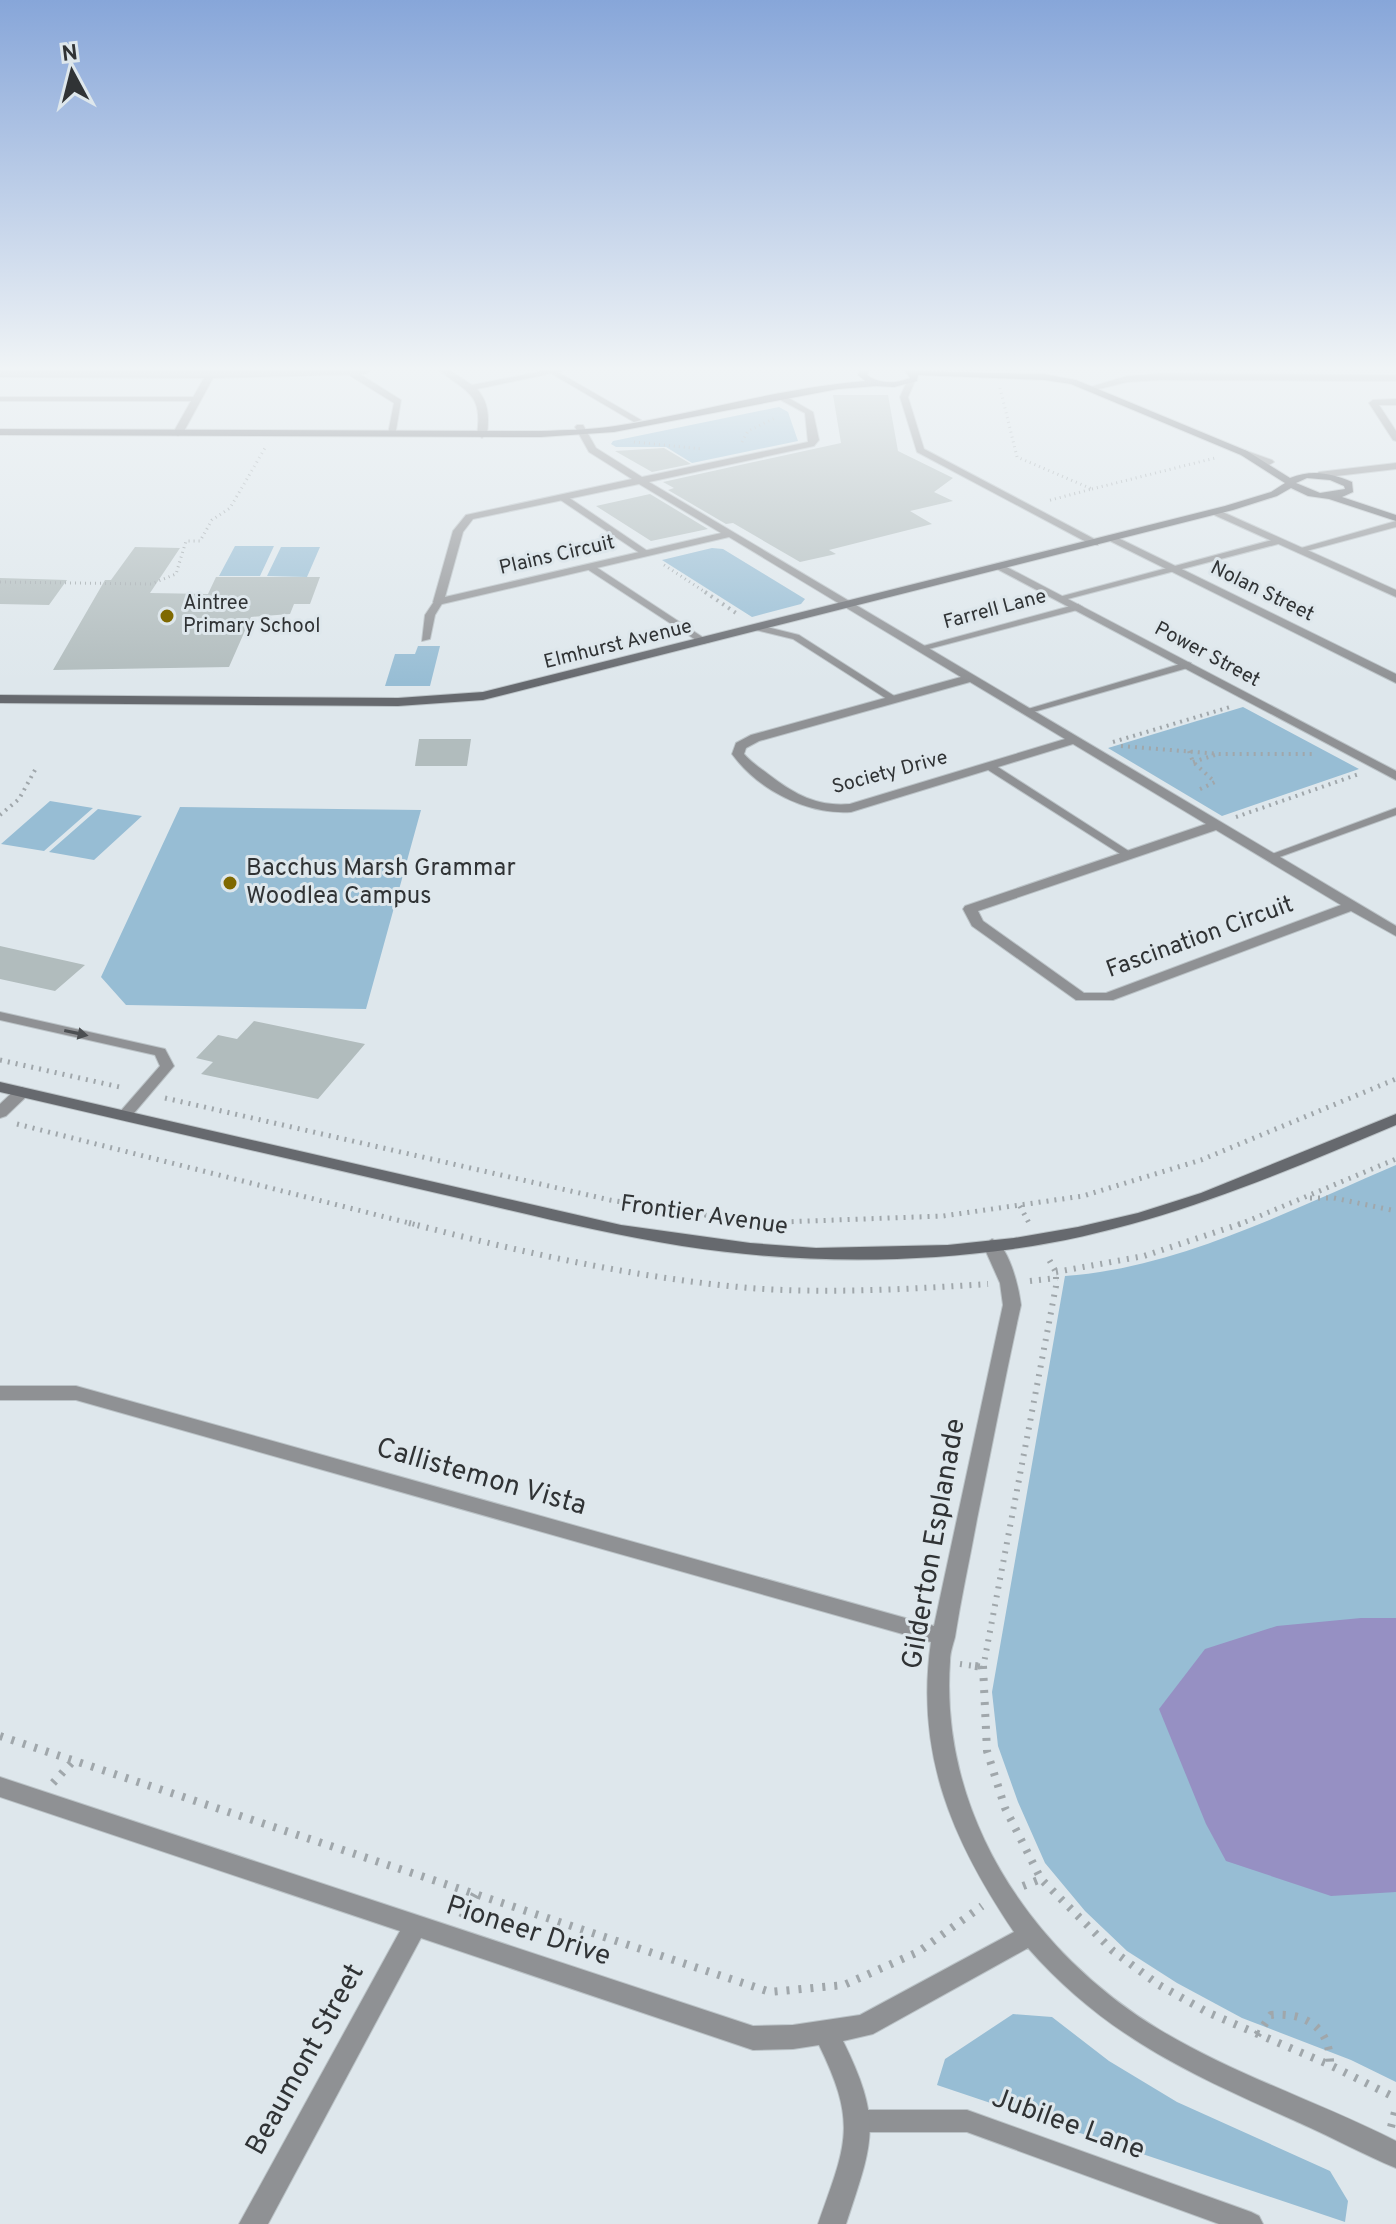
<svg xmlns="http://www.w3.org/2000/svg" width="1396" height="2224" font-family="Overpass,sans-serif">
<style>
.green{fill:#97bdd4}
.water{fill:#9690c3}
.building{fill:#b1bcbd}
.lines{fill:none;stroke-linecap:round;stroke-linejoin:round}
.lane-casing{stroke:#bbc3c7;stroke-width:2}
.street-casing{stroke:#bbc3c7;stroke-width:2}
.secondary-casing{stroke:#bbc3c7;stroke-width:2}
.path-far4{stroke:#a0a7ab;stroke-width:3;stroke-dasharray:1 4;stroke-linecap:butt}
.path-far3{stroke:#a0a7ab;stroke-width:4;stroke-dasharray:2 5;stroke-linecap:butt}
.path-far2{stroke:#a0a7ab;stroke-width:5;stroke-dasharray:2 6;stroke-linecap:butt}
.path-far1{stroke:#a0a7ab;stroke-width:6;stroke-dasharray:2 7;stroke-linecap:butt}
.path{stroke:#a0a7ab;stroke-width:8;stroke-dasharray:3 9;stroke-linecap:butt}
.lane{fill:#8f9194;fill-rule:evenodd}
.street{fill:#8f9194;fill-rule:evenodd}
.secondary{fill:#66696e;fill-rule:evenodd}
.oneway{fill:#4c4f52}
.poi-dot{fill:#7f6901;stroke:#dee7ec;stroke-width:3}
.labels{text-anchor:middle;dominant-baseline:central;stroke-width:6;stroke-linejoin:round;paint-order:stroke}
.far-street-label{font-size:20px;fill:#303335;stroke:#dee7ec}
.far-poi-label{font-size:20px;fill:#303335;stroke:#dee7ec;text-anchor:start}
.poi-label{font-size:24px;fill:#303335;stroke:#dee7ec;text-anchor:start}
.street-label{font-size:24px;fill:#303335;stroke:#dee7ec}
.near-street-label{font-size:28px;fill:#303335;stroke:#dee7ec}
</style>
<rect width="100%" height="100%" fill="#dee7ec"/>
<path class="green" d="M779,407l9,5 10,29 -106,22 -26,-16h-50l-5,-3 2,-3z
M235,546h39l-14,30h-41z
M281,547h39l-13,30 -40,-1z
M712,548l11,1 82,50 -4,5 -49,13 -90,-57z
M418,646h22l-10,40h-45l10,-32h20z
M1243,707l116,62 -137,47 -114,-68z
M50,801l43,7 -49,43 -43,-7z
M180,807l241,3 -55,199 -240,-4 -25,-28z
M98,809l44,7 -48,44 -45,-8z
M1396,1165v917l-45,-22 -109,-42 -65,-35 -50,-32 -42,-40 -40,-48 -27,-61 -20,-56 -6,-54 73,-416c113,-8 228,-67 331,-111z
M1013,2014l39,3 57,44 68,41 153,69 18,30 -3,21 -408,-137 8,-26z"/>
<path class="water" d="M1361,1618h35v274l-65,4 -105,-35 -20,-37 -47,-115 46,-60 72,-23z"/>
<path class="building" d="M833,395h55l10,56 55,27 -19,14 19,9 -43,10 22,13 -103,26 7,4 -36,8 -67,-39 -7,1 -58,-34 6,-2 -11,-6 178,-39z
M664,448l27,16 -39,8 -37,-21z
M650,494l58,35 -57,12 -55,-35z
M135,547l45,1 -30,45 58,1 8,-17h104l-10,27h-16l-4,10 -39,3 -22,50 -176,3 52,-90h6z
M0,578l67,2 -18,25 -49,-1z
M419,739h52l-4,27h-52z
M0,946l85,19 -30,26 -55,-12z
M254,1021l111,23 -47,55 -117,-25 12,-12 -17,-4 22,-23 19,4z"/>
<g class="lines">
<g class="lane-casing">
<path id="lane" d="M349,371h6l46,29 -6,36 -7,-2 6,-31 -45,-28z
M547,371h9l85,49 -7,2z
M908,379l7,2 -7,16 16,52 174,92v4h-6l-175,-93 -17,-55z
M0,397h196l4,2 -4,2h-196z
M559,495h6l87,59 -8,2 -85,-57z
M1396,521v6l-97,26 -5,-3z
M1279,538l5,3 -2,2 -222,58 -5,-3z
M590,564l3,1 117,77 -8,2 -115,-75v-4z
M435,600l8,2 -8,13 -5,24 -8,2 3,-26z
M1078,604l5,3 -2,2 -160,42 -5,-3z
M759,625l40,10 100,64 -1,2h-8l-97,-62 -37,-9v-4z
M1187,662l4,1v4l-161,46h-8l-1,-2z
M989,763l4,1 142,91 -6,4 -4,-2 -140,-89 -1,-2z
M1396,808v7l-122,44h-8l-2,-2z
M0,1012l165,37 9,17 -45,53h-10l-2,-3 2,-3 41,-47 -5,-11 -155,-35z
M858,2110h109l284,102 8,4 4,8h-44l-252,-92h-109l-8,-3 -3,-8 3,-8z"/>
</g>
<g class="street-casing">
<path id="street" d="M0,371h370l-4,3 -153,4 -30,55 -5,3 -5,-3 31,-55 -204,-1z
M440,371h11l21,14 71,-14h19l-85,18c12,14 12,28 10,46l-5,3 -5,-3c6,-41 -9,-42 -37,-64z
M1160,374l236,1v6l-236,-1 -33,2 -36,9 -4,-3 40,-12z
M780,393l33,19 6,28 -5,6 -165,36 747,444v10l-45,-25 -238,89h-37l-104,-74 -9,-17 2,-3 241,-82 -133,-80 -222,68c-44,3 -93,-22 -119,-58l4,-11 15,-8 210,-58 -232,-140 -291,68 -5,-3 20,-71 13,-16 166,-36 -43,-27 -14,-25 2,-2h6l13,23 46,29 166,-35 -3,-29 -28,-15v-4zM639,484l82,49 -276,64 18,-65 10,-13zM970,682l95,57 -215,65c-33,3 -56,-10 -82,-30 -8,-6 -17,-12 -24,-20l2,-6 13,-7zM1216,830l125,75 -235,88h-22l-101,-72 -5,-10z
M1396,399v6h-17l17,26v10l-3,-1 -24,-37 4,-3z
M1244,450l28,10 2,2 -5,3 -28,-10v-4z
M1396,463v6l-77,9 -5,-3 5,-3z
M1216,509l180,81v7l-184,-83 -1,-2z
M1112,535l284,139v9l-288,-143v-4z
M1001,564l395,207v9l-399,-211v-4z
M22,1087l8,5 -2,3 -22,21 -6,2v-14l16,-15z
M992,1239c17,6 27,49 29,66 -16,71 -29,142 -44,214 -7,39 -16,79 -22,118 -2,8 -5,15 -5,24 -11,154 82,292 210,369 75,45 159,72 236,111v27c-32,-13 -62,-30 -94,-44 -107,-48 -194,-85 -274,-176l-155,86 -30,7c40,81 30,101 3,183h-28c28,-80 40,-99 1,-179l-26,4 -40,1 -332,-112 -153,286h-29l161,-293 -400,-134v-20l753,249 40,-1 67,-10 154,-83c-62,-92 -99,-178 -83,-290l-855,-242h-76v-14h76l858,240 69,-321 -3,-22 -17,-38z"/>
</g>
<g class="secondary-casing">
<path id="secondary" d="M860,371h9l-2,4c13,9 28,9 43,3l-5,-7 139,3 32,6 171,71 43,27c22,-9 41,-5 62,4l1,10 -11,5 54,18v6l-67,-22 -21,-3 -17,-8 -14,8 -44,14 -750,190 -85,6 -398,-3v-8l398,3 85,-6 742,-186 46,-14 14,-9 -44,-28 -170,-71 -27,-4 -126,-5 -1,6 -23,6 -18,-1 -38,3 -224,43 -73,5 -541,-2v-6l541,2c24,-1 50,-1 74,-5 84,-13 165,-38 250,-45l-7,-6zM1307,478l23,2 14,6 1,3 -25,4 -24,-10z
M0,1082l621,143 129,18 66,5 132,-3 66,-7 64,-11 60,-14 63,-20 195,-79v11c-125,53 -247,105 -383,124 -109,15 -222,14 -331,-3 -90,-14 -178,-38 -267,-58 -139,-32 -277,-64 -415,-96z"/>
</g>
<path class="path-far4" d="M1000,388l17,69 75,32 -45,12
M634,442l69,7
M742,442l6,-11 29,-14
M1092,489l123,-31
M664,565l44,29
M0,582l151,2 25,-10 10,-33h14l12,-21 18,-12 35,-60"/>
<path class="path-far3" d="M705,592l34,23
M1113,742l117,-35
M1121,746l99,8h94
M1189,751l4,11 22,20 -19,9
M1193,762l22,-7
M0,815l19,-16 16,-29
M1236,817l123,-43"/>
<path class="path-far2" d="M0,1060l124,28
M165,1098l445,102 146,23 187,-7 140,-20 118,-36 195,-81
M17,1124l400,101
M1310,1198h24l62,13
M1020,1206l9,17
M1238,1225l158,-66"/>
<path class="path-far1" d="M409,1223c111,29 227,55 341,65 75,6 163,1 238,-4
M1056,1272l88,-16 99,-33
M1030,1281l27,-3
M960,1664l23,3
M983,1668l73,-382v-14l-9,-16"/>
<path class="path" d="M975,1666l8,1
M983,1666l4,85 18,57 36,71 72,72 46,34 50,28 121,52 66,33
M0,1736l770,256 74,-7 74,-33 64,-46
M53,1783l21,-23
M1023,1886l18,-7
M462,1918l13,-24
M1257,2035l14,-20c35,-3 60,13 59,50
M1391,2127l5,-19"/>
<use href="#lane" class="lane"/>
<use href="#street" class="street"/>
<use href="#secondary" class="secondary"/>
</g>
<defs><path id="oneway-solid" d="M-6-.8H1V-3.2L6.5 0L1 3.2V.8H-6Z" transform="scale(2)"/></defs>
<use class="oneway" href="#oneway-solid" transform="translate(76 1033) rotate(12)"/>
<linearGradient id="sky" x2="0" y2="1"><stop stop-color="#87a6d9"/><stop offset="0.54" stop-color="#f0f4f6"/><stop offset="1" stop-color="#f0f4f6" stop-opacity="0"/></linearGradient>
<rect width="1396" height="683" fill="url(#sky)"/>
<g class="poi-dot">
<circle cx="167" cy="616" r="8"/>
<circle cx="230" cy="883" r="8"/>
</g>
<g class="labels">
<g class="far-street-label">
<text transform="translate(557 556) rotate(-13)">Plains Circuit</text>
<text transform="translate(1262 592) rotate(26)">Nolan Street</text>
<text transform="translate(995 610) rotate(-15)">Farrell Lane</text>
<text transform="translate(618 645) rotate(-14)">Elmhurst Avenue</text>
<text transform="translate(1207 655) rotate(28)">Power Street</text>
<text transform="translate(890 773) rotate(-15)">Society Drive</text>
</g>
<g class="far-poi-label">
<text x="183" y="604">Aintree<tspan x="183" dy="23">Primary School</tspan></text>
</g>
<g class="poi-label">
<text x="246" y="869">Bacchus Marsh Grammar<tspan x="246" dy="28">Woodlea Campus</tspan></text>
</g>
<g class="street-label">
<text transform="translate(1200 938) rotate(-20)">Fascination Circuit</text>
<text transform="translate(704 1216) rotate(8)">Frontier Avenue</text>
</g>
<g class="near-street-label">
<text transform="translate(481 1478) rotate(16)">Callistemon Vista</text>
<text transform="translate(935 1544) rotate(-80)">Gilderton Esplanade</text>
<text transform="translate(528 1932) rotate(18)">Pioneer Drive</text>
<text transform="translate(306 2060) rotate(-61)">Beaumont Street</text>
<text transform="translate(1068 2125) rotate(20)">Jubilee Lane</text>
</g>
</g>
<g transform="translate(72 72) rotate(353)" stroke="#dee7ec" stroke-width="6" paint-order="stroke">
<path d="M0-6L14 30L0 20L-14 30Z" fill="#303335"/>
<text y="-12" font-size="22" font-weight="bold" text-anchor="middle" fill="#303335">N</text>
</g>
</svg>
